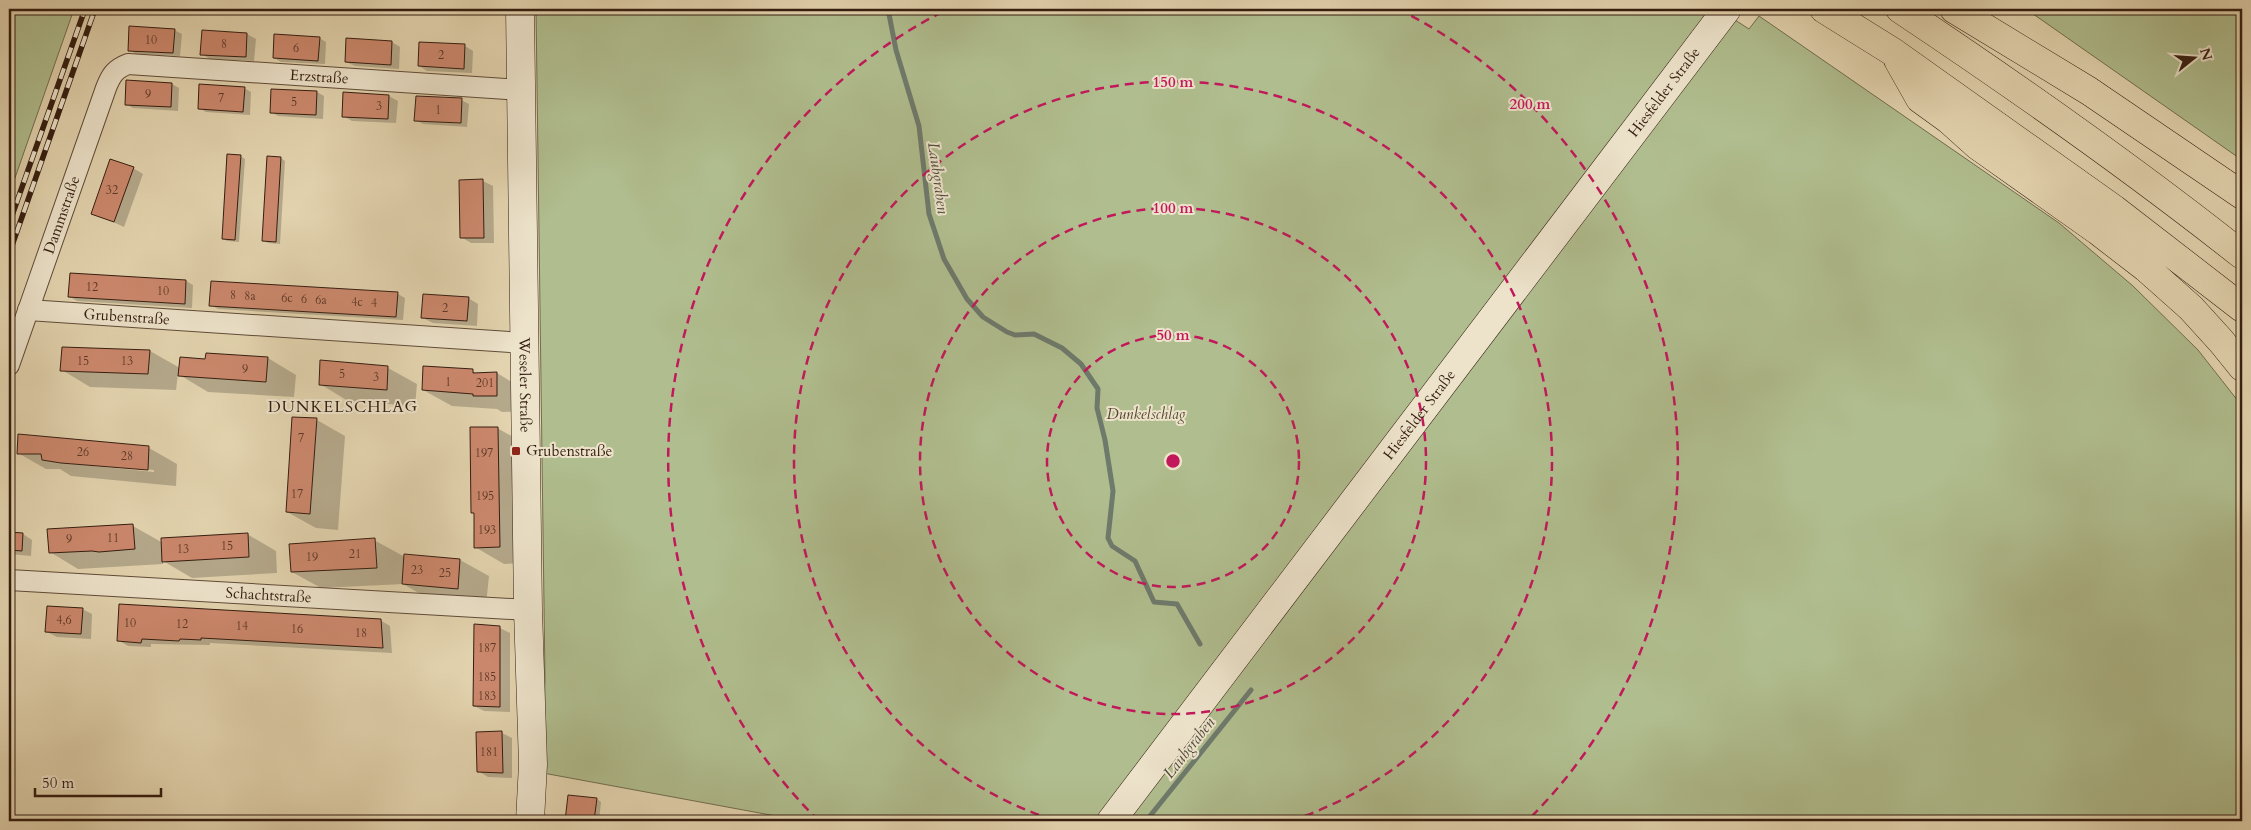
<svg xmlns="http://www.w3.org/2000/svg" width="2251" height="830" font-family="Cardo,serif">
<style>
.green{fill:#b0bd8e;stroke:#726d4f}
.shadow{fill:#0003;fill-rule:evenodd}
.lines{fill:none;stroke-linecap:round;stroke-linejoin:round}
.stream{stroke:#6e7a6c;stroke-width:5}
.building{fill:#cc886d;stroke:#341d10}
.street-casing{stroke:#604b38;stroke-width:22}
.secondary-casing{stroke:#341d10;stroke-width:29}
.highway-casing{stroke:#341d10;stroke-width:29}
.street{stroke:#ede3cb;stroke-width:20}
.secondary{stroke:#ede3cb;stroke-width:28}
.highway{stroke:#e3d4af;stroke-width:28}
.rail-casing{stroke:#341d10;stroke-width:5.5}
.rail{stroke:#ede3cb;stroke-width:4;stroke-dasharray:11;stroke-linecap:butt}
.ring{fill:none;stroke:#c2185b;stroke-width:2.5;stroke-dasharray:9 6}
.poi-dot{fill:#8f2418;stroke:#ede3cb;stroke-width:2}
.labels{text-anchor:middle;dominant-baseline:central;stroke-width:4;stroke-linejoin:round;paint-order:stroke}
.number-label{font-size:12px;fill:#5a3827}
.street-label{font-size:15px;fill:#341d10;stroke:#ede3cb}
.park-label{font-size:15px;font-style:italic;fill:#534530;stroke:#ede3cb}
.poi-label{font-size:15px;fill:#341d10;stroke:#ede3cb;text-anchor:start}
.water-label{font-size:16px;font-style:italic;fill:#514c3e;stroke:#ede3cb}
.neighbourhood-label{font-size:16px;letter-spacing:1px;fill:#341d10;stroke:#ede3cb}
.centre{fill:#c2185b;stroke:#ede3cb;stroke-width:2.5}
.ring-label{font-size:15px;text-anchor:middle;font-weight:bold;fill:#c2185b;stroke:#ede3cb;stroke-width:4;stroke-linejoin:round;paint-order:stroke}
</style>
<rect width="100%" height="100%" fill="#e3d4af"/>
<filter id="stains"><feTurbulence type="fractalNoise" baseFrequency=".004" numOctaves="4"/><feColorMatrix values="0 0 0 0 .2 0 0 0 0 .09 0 0 0 0 .02 0 0 0 .5 -.17"/></filter>
<radialGradient id="worn" r=".72"><stop offset=".6" stop-color="#630" stop-opacity="0"/><stop offset="1" stop-color="#630" stop-opacity=".3"/></radialGradient>
<path class="green" d="M9,9h65l-65,186z
M536,9h1182l31,20 10,-13 300,207 74,63 65,64 44,56v415h-1439l-260,-48 2,-94z
M2026,9h216v151z"/>
<path class="shadow" d="M174,30l8,4 -2,22 -44,-2 -7,-4z
M203,31l44,3 9,5 -2,22 -44,-2 -8,-5z
M319,38l7,4 -1,22 -44,-2 -7,-4z
M392,42l8,5 -1,22 -44,-3 -9,-4z
M465,46l8,5 -1,22 -45,-2 -8,-5z
M172,84l7,4 -1,23 -45,-3 -7,-4z
M244,88l7,4 -1,23 -44,-3 -7,-4z
M317,92l7,4 -1,23 -45,-3 -7,-4z
M345,93l44,3 9,5 -2,22 -44,-2 -9,-5z
M461,100l8,4 -2,23 -44,-3 -7,-4z
M240,156l5,3 -6,83 -12,-1 -4,-3z
M281,158l4,3 -5,83 -12,-1 -5,-3z
M133,168l10,6 -19,53 -31,-14z
M460,181h23l10,5 1,57h-23l-10,-6z
M186,281l7,4 -1,23 -115,-7 -7,-4z
M398,294l7,4 -2,22 -185,-11 -7,-4z
M468,298l10,6 -1,22 -44,-3 -10,-5z
M150,351l30,17 26,-8 62,-2 28,17 -2,22 -86,-5 -30,-18 -2,16 -86,-3 -28,-17z
M322,361l66,7 29,16 -2,22 -67,-5 -28,-17z
M472,371l6,3 19,-1 28,17v21l-23,1 -5,-3 -45,-3 -29,-16z
M317,420l28,16 -7,94 -22,-2 -29,-16z
M497,428l29,16 2,119 -24,1 -29,-17v-33l-2,-2z
M149,448l28,16 -1,22 -105,-10 -11,-7h-14l-28,-16zM51,460l103,10v2l-100,-10z
M133,526l30,17 84,-9 29,17 1,22 -85,5 -29,-17v3l-85,5 -28,-17z
M9,533l14,1 9,6 -1,16 -22,-2z
M374,540l31,17v-2l55,5 29,16 -3,29 -55,-5 -28,-16 -82,4 -29,-16z
M82,609l10,5 -1,25 -34,-2 -10,-5z
M380,620l10,6 2,27 -182,-10v2l-59,-1v3l-23,-1 -10,-6z
M500,628l10,5v79l-26,-1 -10,-5z
M478,733h24l10,5v40l-24,-1 -10,-6z
M569,797l28,2 4,3 -2,19h-32z"/>
<g class="lines">
<path class="stream" d="M888,9l8,41 23,76 10,88 15,45 23,40 16,18 24,15 8,3 19,-1 28,14 19,16 17,25 -1,19 8,32 8,51 -5,47 4,8 23,15 19,41 23,2 23,40
M1146,821l105,-131"/>
</g>
<path class="building" d="M129,26l46,3 -2,24 -45,-2z
M202,30l45,3 -1,24 -46,-2z
M274,34l46,3 -2,24 -45,-3z
M346,38l46,3 -1,24 -46,-3z
M419,42l46,2 -1,25 -46,-3z
M126,80l46,3 -1,24 -46,-2z
M199,84l46,3 -2,25 -45,-3z
M271,89l46,2 -1,24 -46,-2z
M343,92l46,3 -1,24 -46,-2z
M416,96l46,2 -1,25 -47,-2z
M227,154l14,1 -6,85 -13,-1z
M267,156l14,1 -5,85 -14,-1z
M110,159l24,8 -20,55 -23,-8z
M483,179l1,59h-24l-1,-58z
M70,273l116,7 -1,24 -117,-7z
M211,281l187,11 -2,25 -187,-11z
M423,294l46,3 -2,24 -46,-3z
M62,347l88,3 -2,24 -88,-3z
M206,353l62,4 -2,25 -88,-6 2,-19 25,2z
M320,360l68,6 -1,24 -68,-5z
M423,366l50,3v4l24,-1v24h-24v-2l-51,-4z
M292,417l25,1 -7,96 -24,-2z
M470,427h28l2,120 -26,1v-35h-3z
M18,434l131,12 -1,24 -87,-7 -19,-3 -1,-6h-24z
M133,524l2,25 -36,3 -7,-1 -43,2 -2,-24z
M9,532l14,1 -1,18 -13,-1z
M248,533l1,24 -87,5 -1,-24z
M375,538l2,30 -86,4 -2,-28z
M404,554l56,5 -2,30 -56,-5z
M119,604l262,15 2,29 -182,-10v2l-21,-1 -1,2 -37,-2 -1,4 -24,-2z
M47,606l36,2 -2,26 -36,-2z
M474,624l26,2v81l-27,-1z
M502,731l1,42 -26,-1 -1,-40z
M568,795l29,3 -3,23h-29z"/>
<g class="lines">
<g class="street-casing">
<g id="street">
<path id="s1" d="M28,310l496,33"/>
<path id="s2" d="M9,365l97,-277c5,-13 9,-19 22,-24l393,26"/>
<path id="s3" d="M9,580l519,30"/>
</g>
</g>
<g class="secondary-casing">
<g id="secondary">
<path id="s4" d="M520,9l8,601 5,154 -3,57"/>
<path id="s5" d="M1111,821l616,-812"/>
</g>
</g>
<g class="highway-casing">
<path id="highway" d="M1824,9l69,43 221,157 128,99
M1900,9c117,78 232,159 342,246
M1954,9l135,82 153,104
M1898,60l22,39 29,21 29,26 120,85 48,37 45,40 30,33 21,26"/>
</g>
<use href="#street" class="street"/>
<use href="#secondary" class="secondary"/>
<use href="#highway" class="highway"/>
<g class="rail-casing">
<path id="rail" d="M9,224l76,-215
M9,254l86,-245"/>
</g>
<use href="#rail" class="rail"/>
</g>
<g class="ring">
<circle cx="1173" cy="461" r="126"/>
<circle cx="1173" cy="461" r="253"/>
<path d="M1053 820A379 379 0 1 1 1293 820"/>
<path d="M819 821A505 505 0 0 1 948 9M1398 9A505 505 0 0 1 1527 821"/>
</g>
<rect class="poi-dot" x="511" y="446" width="10" height="10" rx="2.5"/>
<g class="labels">
<g class="number-label">
<text x="151" y="40">10</text>
<text x="224" y="44">8</text>
<text x="296" y="48">6</text>
<text x="441" y="55">2</text>
<text x="148" y="94">9</text>
<text x="221" y="98">7</text>
<text x="294" y="102">5</text>
<text x="379" y="106">3</text>
<text x="438" y="110">1</text>
<text x="112" y="190">32</text>
<text x="92" y="287">12</text>
<text x="163" y="291">10</text>
<text x="233" y="295">8</text>
<text x="250" y="296">8a</text>
<text x="287" y="298">6c</text>
<text x="304" y="299">6</text>
<text x="321" y="300">6a</text>
<text x="357" y="302">4c</text>
<text x="374" y="303">4</text>
<text x="445" y="308">2</text>
<text x="83" y="361">15</text>
<text x="127" y="361">13</text>
<text x="245" y="369">9</text>
<text x="342" y="374">5</text>
<text x="376" y="377">3</text>
<text x="448" y="382">1</text>
<text x="485" y="383">201</text>
<text x="301" y="438">7</text>
<text x="83" y="452">26</text>
<text x="484" y="453">197</text>
<text x="127" y="456">28</text>
<text x="297" y="494">17</text>
<text x="485" y="496">195</text>
<text x="487" y="530">193</text>
<text x="113" y="538">11</text>
<text x="69" y="539">9</text>
<text x="227" y="546">15</text>
<text x="183" y="549">13</text>
<text x="355" y="554">21</text>
<text x="312" y="557">19</text>
<text x="417" y="570">23</text>
<text x="445" y="573">25</text>
<text x="64" y="620">4,6</text>
<text x="130" y="623">10</text>
<text x="182" y="624">12</text>
<text x="242" y="626">14</text>
<text x="297" y="629">16</text>
<text x="361" y="633">18</text>
<text x="487" y="648">187</text>
<text x="487" y="677">185</text>
<text x="487" y="696">183</text>
<text x="489" y="752">181</text>
</g>
<g class="street-label">
<text stroke="none"><textPath href="#s2" startOffset="519">Erzstraße</textPath></text>
<text stroke="none"><textPath href="#s5" startOffset="915">Hiesfelder Straße</textPath></text>
<text stroke="none"><textPath href="#s2" startOffset="159">Dammstraße</textPath></text>
<text stroke="none"><textPath href="#s1" startOffset="99">Grubenstraße</textPath></text>
<text stroke="none"><textPath href="#s4" startOffset="376">Weseler Straße</textPath></text>
<text stroke="none"><textPath href="#s5" startOffset="510">Hiesfelder Straße</textPath></text>
<text stroke="none"><textPath href="#s3" startOffset="260">Schachtstraße</textPath></text>
</g>
<g class="park-label">
<text x="1146" y="414">Dunkelschlag</text>
</g>
<g class="poi-label">
<text x="526" y="451">Grubenstraße</text>
</g>
<g class="water-label">
<text transform="translate(938 178) rotate(82)">Laubgraben</text>
<text transform="translate(1189 748) rotate(-52)">Laubgraben</text>
</g>
<g class="neighbourhood-label">
<text x="343" y="407">DUNKELSCHLAG</text>
</g>
</g>
<circle cx="1173" cy="461" r="8" class="centre"/>
<g class="ring-label">
<text x="1173" y="87">150 m</text>
<text x="1530" y="109">200 m</text>
<text x="1173" y="213">100 m</text>
<text x="1173" y="340">50 m</text>
</g>
<rect width="2251" height="830" fill="none" stroke="#e3d4af" stroke-width="30"/>
<rect x="10" y="10" width="2231" height="810" fill="none" stroke="#341d10" stroke-width="2.5"/>
<rect x="15" y="15" width="2221" height="800" fill="none" stroke="#341d10"/>
<g transform="translate(2194 58) rotate(73)" stroke="#ede3cb" stroke-width="4" paint-order="stroke">
<path d="M0-4L9 19L0 12L-9 19Z" fill="#341d10"/>
<text y="-8" font-size="14" font-weight="bold" text-anchor="middle" fill="#341d10">N</text>
</g>
<path d="M35 788v8h126v-8" fill="none" stroke="#341d10" stroke-width="2.5"/>
<text x="42" y="788" font-size="15" fill="#341d10" stroke="#ede3cb" stroke-width="4" paint-order="stroke">50 m</text>
<rect width="100%" height="100%" filter="url(#stains)"/>
<rect width="100%" height="100%" fill="url(#worn)"/>
</svg>
